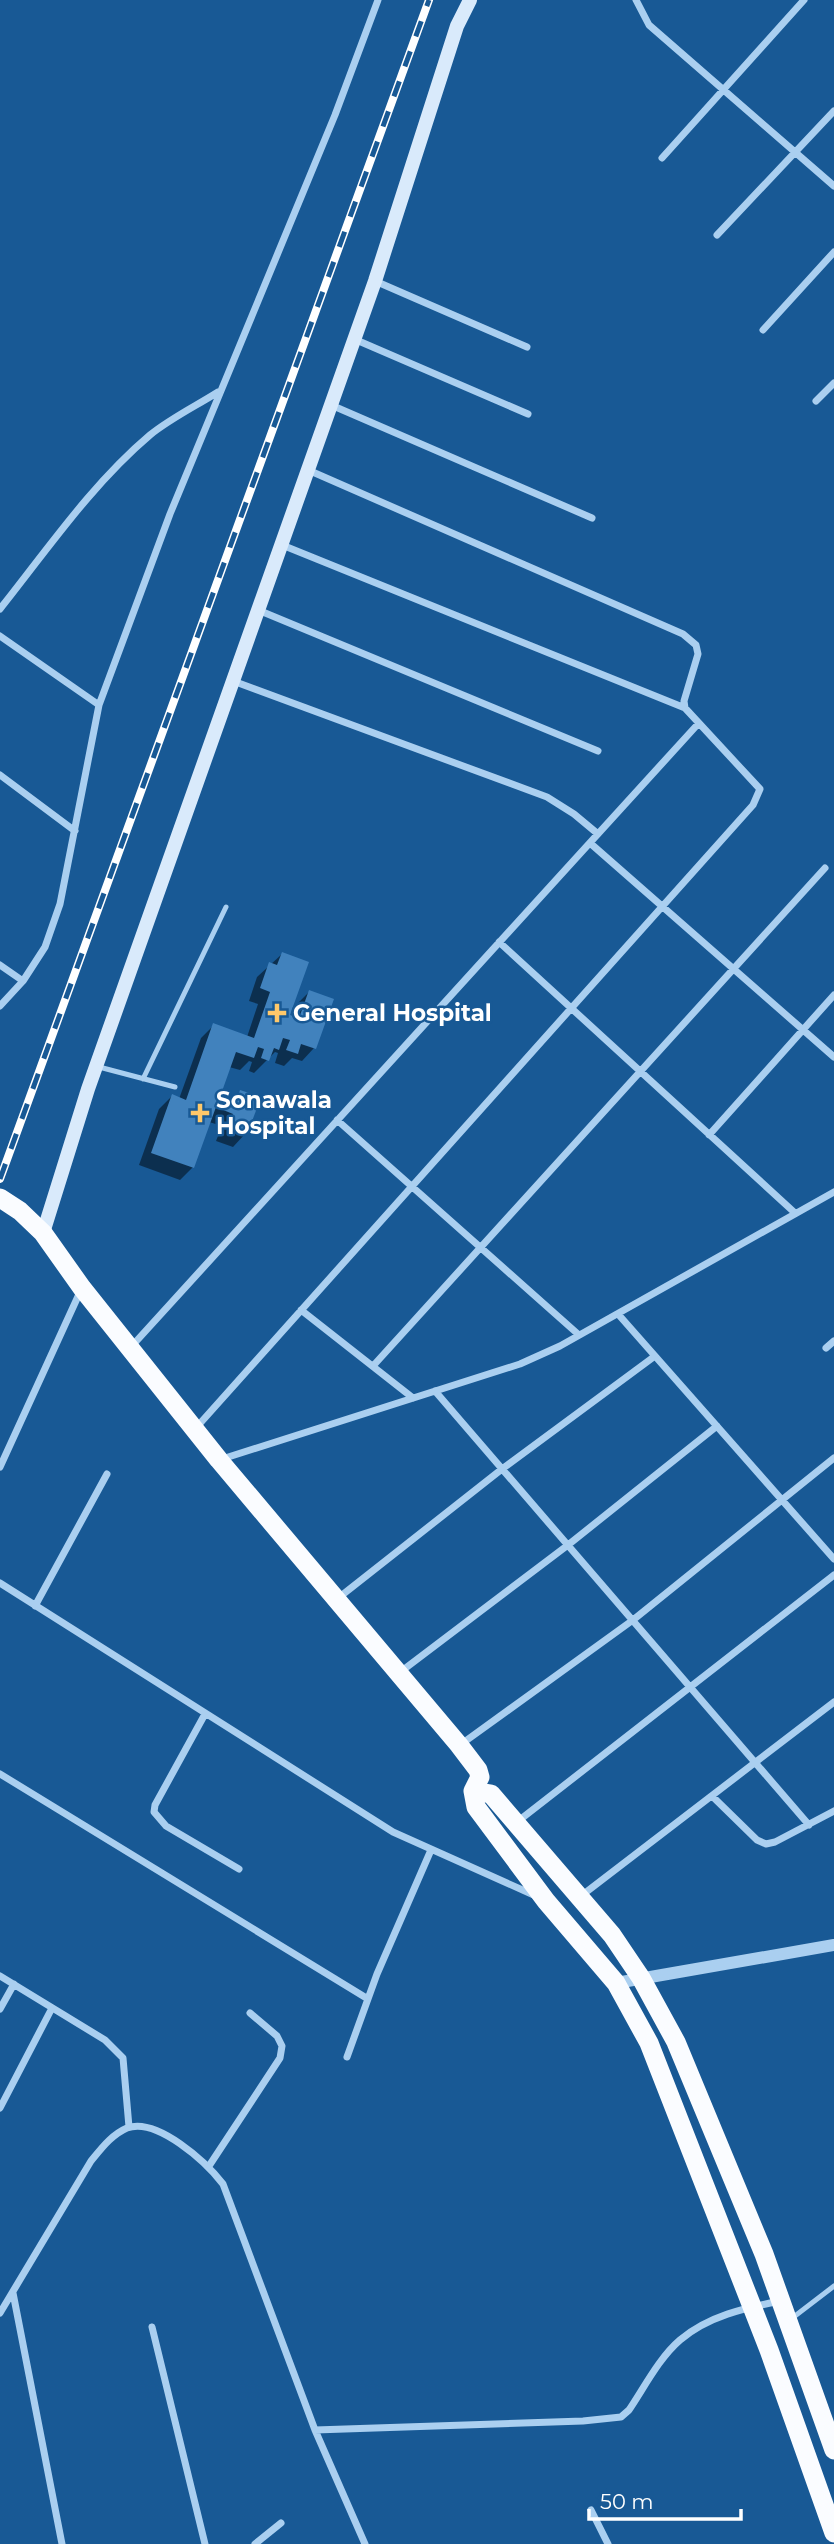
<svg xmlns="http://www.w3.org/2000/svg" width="834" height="2544" font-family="Montserrat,sans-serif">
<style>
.shadow{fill:#0007}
.building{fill:#4182bd}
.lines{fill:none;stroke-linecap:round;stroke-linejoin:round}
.service{stroke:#aacff0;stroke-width:5}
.minor{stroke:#aacff0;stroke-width:7}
.tertiary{stroke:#aacff0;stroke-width:12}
.secondary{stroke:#d9eafb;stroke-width:14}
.trunk{stroke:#fafcff;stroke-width:19}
.rail-casing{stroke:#fff;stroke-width:8}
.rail{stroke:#185995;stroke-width:5;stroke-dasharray:16;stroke-linecap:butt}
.poi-dot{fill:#ffc86a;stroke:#185995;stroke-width:2.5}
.labels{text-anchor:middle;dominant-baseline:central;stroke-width:5;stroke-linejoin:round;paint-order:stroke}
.poi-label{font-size:23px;font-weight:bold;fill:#fff;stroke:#185995;text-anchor:start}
</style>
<rect width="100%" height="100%" fill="#185995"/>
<path class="shadow" d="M282,954l6,62 4,2 4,-13 13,-13 5,56 -12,13 -10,-3 -8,8 -9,-3 3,-10 -3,-1 -21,21 -5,-2 3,-9 -3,-1 -9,9 -11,-3 -12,31 13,4 11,-10 4,42 -12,13 -17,-6 6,-15 -13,-4 -16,45 -13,13 -41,-15 20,-56 13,-13 7,3 22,-61 13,-13 33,12 11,-33 -9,-3 8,-24z"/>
<path class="building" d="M282,952l27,10 -19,53 9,3 10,-28 25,9 -18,50 -15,-5 -3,10 -12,-4 4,-10 -7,-2 -4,12 -5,-2 -5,13 -8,-3 3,-9 -6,-2 -4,11 -18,-6 -16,45 16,6 4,-13 21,7 -14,38 -19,-7 5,-14 -17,-7 -22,61 -43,-15 21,-59 14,6 27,-77 41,15 16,-46 -10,-4 9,-26 8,3z"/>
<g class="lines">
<path class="service" d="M99,1067l76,20
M143,1079l83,-172
M791,2319l43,-33"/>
<path class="minor" d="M636,0l13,25 185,161
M662,158l142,-158
M717,235l117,-124
M375,281l152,66
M763,330l71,-78
M354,339l174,75
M816,401l18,-18
M331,405l261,113
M282,545l403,163
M0,609c47,-59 92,-125 150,-174 21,-17 46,-29 68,-43
M258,610l340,141
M0,636l99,69
M233,681l314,116 27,17 24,20
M0,775l75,56
M590,843l244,214
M499,942l296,271
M0,965l23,16
M0,1006l23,-25 22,-34 15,-43 39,-199 71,-191 165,-399 43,-115
M337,1120l242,215
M709,1135l125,-140
M301,1310l112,88
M618,1314l216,245
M131,1347l567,-623
M826,1348l8,-7
M373,1366l452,-498
M435,1391l374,434
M195,1429l558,-624 7,-16 -75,-81 -1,-7 14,-47 -2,-9 -13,-11 -375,-164
M222,1459l298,-95 40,-18 274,-154
M0,1467l80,-175
M0,1583l393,249 143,64
M337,1599l165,-130 153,-113
M35,1606l72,-132
M399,1673l169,-128 149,-119
M205,1714l-50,91 -1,7 12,14 73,43
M460,1745l173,-125 201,-162
M0,1774l368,225
M712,1796l45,44 9,4 9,-2 59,-31
M517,1822l317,-247
M581,1896l253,-194
M0,1976l105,64 18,18 6,69
M0,2009l14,-25
M347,2057l30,-83 54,-124
M0,2108l52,-100
M209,2166l71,-108 2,-12 -5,-10 -27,-23
M13,2293l49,251
M0,2313l91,-152c10,-12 20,-26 36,-33 30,-11 79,34 96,56l92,246 50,114
M152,2327l53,217
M315,2430l268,-9 38,-4 8,-7c15,-22 30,-52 51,-70 28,-24 65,-32 100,-39
M591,2510l17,34
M255,2544l26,-21"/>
<path class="tertiary" d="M616,1983l218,-38"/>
<path class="secondary" d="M43,1233l45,-144 287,-808 82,-255 13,-26"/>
<path class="trunk" d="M0,1198l20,13 23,22 39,55 137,172 240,285 19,25 2,7 -7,14 3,16 70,94 70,82 33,60 120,307 65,183
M473,1791l18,3 6,7 115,134 29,43 35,64 88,212 70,196"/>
<g class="rail-casing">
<path id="rail" d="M0,1179l429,-1179"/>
</g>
<use href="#rail" class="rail"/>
</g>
<g class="poi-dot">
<path d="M273.5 1002.5h7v7h7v7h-7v7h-7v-7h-7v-7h7z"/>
<path d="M196.5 1102.5h7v7h7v7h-7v7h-7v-7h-7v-7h7z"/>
</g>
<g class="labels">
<g class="poi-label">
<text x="293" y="1013">General Hospital</text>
<text x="216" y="1100">Sonawala<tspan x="216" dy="26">Hospital</tspan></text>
</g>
</g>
<path d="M589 2509v10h152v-10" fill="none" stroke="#ffffff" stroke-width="3.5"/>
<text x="600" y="2509" font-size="21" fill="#ffffff" stroke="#185995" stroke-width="5" paint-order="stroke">50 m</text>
</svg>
